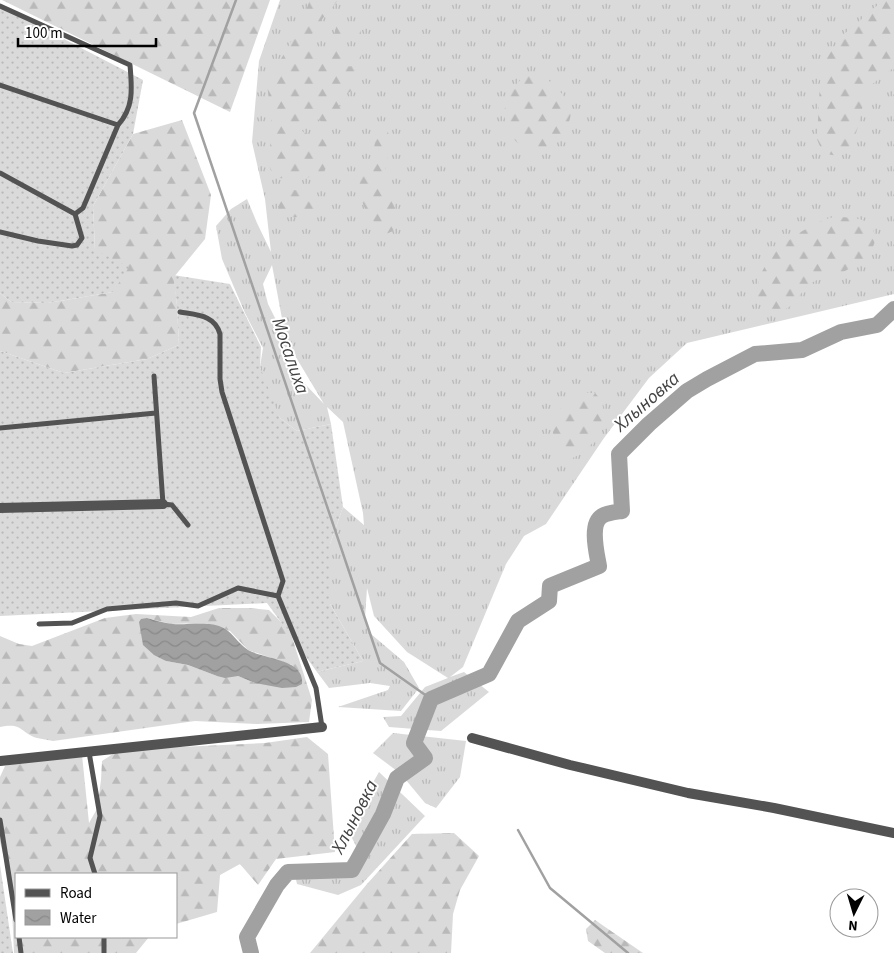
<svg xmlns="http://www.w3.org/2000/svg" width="894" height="953" font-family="'Source Sans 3',sans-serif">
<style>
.grass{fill:url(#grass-tufts);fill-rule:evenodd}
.forest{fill:url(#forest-firs);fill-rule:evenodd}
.garden{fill:url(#garden-dots)}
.water{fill:url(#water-waves)}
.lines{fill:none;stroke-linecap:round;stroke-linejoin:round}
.stream{stroke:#a1a1a1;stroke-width:2.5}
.river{stroke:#a1a1a1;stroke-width:16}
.service{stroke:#535353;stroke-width:5}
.minor{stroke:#535353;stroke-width:10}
.labels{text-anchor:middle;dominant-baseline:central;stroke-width:4;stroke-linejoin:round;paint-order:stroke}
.water-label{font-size:19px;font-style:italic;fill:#424242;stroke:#fff}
</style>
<defs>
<pattern id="grass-tufts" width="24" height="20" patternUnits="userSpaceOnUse" patternTransform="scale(1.25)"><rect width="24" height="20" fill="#dadada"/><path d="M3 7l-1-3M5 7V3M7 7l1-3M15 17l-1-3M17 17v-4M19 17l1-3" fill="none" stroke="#b9b9b9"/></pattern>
<pattern id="forest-firs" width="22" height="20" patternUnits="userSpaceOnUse" patternTransform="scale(1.25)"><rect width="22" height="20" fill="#dadada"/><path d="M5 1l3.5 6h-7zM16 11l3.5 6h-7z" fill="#b9b9b9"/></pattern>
<pattern id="garden-dots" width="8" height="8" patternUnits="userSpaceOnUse" patternTransform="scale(1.25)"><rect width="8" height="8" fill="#dadada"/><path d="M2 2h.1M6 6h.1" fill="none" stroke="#b9b9b9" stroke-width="1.8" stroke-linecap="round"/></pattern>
<pattern id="water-waves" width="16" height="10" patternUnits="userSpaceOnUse" patternTransform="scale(1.25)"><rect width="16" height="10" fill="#a1a1a1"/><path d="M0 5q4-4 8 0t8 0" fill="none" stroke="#898989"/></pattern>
</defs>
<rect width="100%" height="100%" fill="#fff"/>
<path class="grass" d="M280,0h614v294l-207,49 -38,35 -45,60 -58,86 -22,12 -18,28 -43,103 -13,10 14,-5 25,20 -48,39 -52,-4 -6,-10 18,-1 24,-29 23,-9 -41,-26 -33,-36 -7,-28 -2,30 6,16 33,28 15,26 -18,23 -63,-4 50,-17 2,-4 -20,-3 -41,5 -12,-16 46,-11 -33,-57 -2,-34 2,-26 13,-37 21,18 -1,-12 -20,-91 -16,-15 4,17 -34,7 -17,-13 -11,-20 -9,-31 3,-19 -18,-35 -23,-54 -6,-33 15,-17 16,-10 10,24 14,29 -6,-53 -13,-57 7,-81zM272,265l14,75 -18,-36 -5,-20zM288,344l36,60 -37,-39z
M393,733l73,8 -6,36 -24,31 -11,-5 -24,-29 -28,-21z
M379,772l46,44 -64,69 -23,10 -41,-11 -4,-17 53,-4 11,-15 -6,-12 12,-36z"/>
<path class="forest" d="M2,0h268l-40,112z
M310,0h28c-11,15 -29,30 -30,49l8,9h8c9,-11 8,-20 13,-33l6,-2 -1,32 5,11 6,1 4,-11v-26l3,-2c4,12 1,51 -8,62 -4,5 -12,4 -15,11l7,14 -3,11h-8l-19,-8 -14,4v4l3,6 25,9 4,17 -3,7 -8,9 -19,5 -25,-1 -7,-9 -1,-12 3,-28 -5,-46 32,-55z
M885,0h9v67c-8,8 -20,13 -26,23 -9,16 -8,69 -36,65 -9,-1 -12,-8 -15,-16l3,-57 6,-24 18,-24 15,-12 8,-9z
M531,72c3,1 8,1 11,2 4,3 8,8 11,11 12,11 23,22 15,39 -26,60 -87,5 -54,-36 5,-7 9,-12 17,-16z
M182,120l29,75 -6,44 -31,38 3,28 2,40 -32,14 -83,14 -64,-22v-58l11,9 37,1 65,-11 -18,-42 -2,-44 40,-72z
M383,124c14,15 1,35 2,53 0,15 12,27 12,42 0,4 -3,8 -4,12l-7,3c-17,-15 -33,-38 -24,-61 4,-8 10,-16 12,-25 2,-9 0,-19 9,-24z
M294,190l7,1 14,8v10c-7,7 -20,11 -31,6 -5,-2 -6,-10 -8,-14l7,-9z
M836,217c14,1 31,-1 37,13 9,20 -16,35 -30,42 -10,4 -21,5 -30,10 -12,6 -16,24 -30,28 -11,3 -18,-2 -26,-10 -2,-34 23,-57 51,-72 9,-5 17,-10 28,-11z
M583,393h12c22,22 -1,59 -26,66 -3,-2 -7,-4 -10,-6 -12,-15 -5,-42 10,-54 4,-2 10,-4 14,-6z
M219,608h30l20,2 21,21 22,69 -3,22 -52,2 -62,-3 -142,20c-5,-1 -11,-2 -16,-3 -17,-5 -14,-16 -37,-11v-91l19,8 13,2 73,-28 31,-4 55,3zM147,618l24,6 35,-1 24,8 18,19 44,15 -37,18 -17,-7h-21l-29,-11 -22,-4z
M307,737l21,17 7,98 -59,7 -18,26 -18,-21 -20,11 -3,37 -41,12v-50h-160v63h133l-13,16h-122l-3,-67 -11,-44v-65l5,-11 34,-9 18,-7 25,5 7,68 8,-14 4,-29 1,-19 14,-9 21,-3 128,-6z
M454,833l25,23 -19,34 -7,24 -2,39h-141l57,-69 45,-50z
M595,920l48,33h-38l-17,-12 -2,-12z"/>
<path class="garden" d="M0,6l143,74 -10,54 -40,72 2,44 34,17 -16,25 -65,11 -37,-1 -11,-9z
M173,275l57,9 31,63 -1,20 20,51 17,13 34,-7 12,83 -13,37v60l33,57 -46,11 -50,-69 -267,13v-265l64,22 83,-14 32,-14 -2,-40z
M0,865l13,88h-13z"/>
<path class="water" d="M147,618c8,2 17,5 26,6 15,1 31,-3 46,2 13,4 18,17 29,24 16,9 57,9 54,34l-6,3 -14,1 -27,-5 -17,-7 -13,2 -8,-2 -29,-11 -22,-4 -12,-6 -11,-10 -4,-23 2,-3z"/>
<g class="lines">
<path class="stream" d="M236,0l-42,113 186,550 51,36
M518,830l32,58 78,65"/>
<path class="river" d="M251,953l-4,-16 30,-52 11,-13 64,-2 31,-56 14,-36 28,-20 -11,-15 17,-44 58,-25 29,-53 31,-20 1,-15 49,-20c-2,-12 -10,-42 3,-50 5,-3 14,-4 20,-5l-3,-57 30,-30 38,-33 20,-12 48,-25 47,-4 39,-18 36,-7 17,-16"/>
<path class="service" d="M0,6l130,59c2,24 4,42 -12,60
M0,85l118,40 -35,83 -8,6
M0,173l75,41 7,24 -5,7 -5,1 -34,-5 -38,-9
M180,312c17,3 35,3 40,22v45l2,13 61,189 -5,15
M154,376l9,128 9,1 16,20
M0,428l156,-15
M39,624l33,-1 35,-14 69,-6 22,3 40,-18 40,8 38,92 6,39
M89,752l11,64 -10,42 5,16
M0,820l16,100
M19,937l2,16
M104,953v-16"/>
<path class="minor" d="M0,508l163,-4
M472,738l98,27 118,28 86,15 120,25
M0,761l322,-34"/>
</g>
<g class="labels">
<g class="water-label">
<text transform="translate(290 356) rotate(71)">Мосалиха</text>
<text transform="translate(647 402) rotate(-41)">Хлыновка</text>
<text transform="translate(355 817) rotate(-63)">Хлыновка</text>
</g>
</g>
<rect x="15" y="873" width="162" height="65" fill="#ffffff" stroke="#999999"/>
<rect x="25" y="889" width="25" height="8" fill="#535353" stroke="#999999"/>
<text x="60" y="898" font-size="15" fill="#000000">Road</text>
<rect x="25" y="910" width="25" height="15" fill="url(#water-waves)" stroke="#999999"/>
<text x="60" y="923" font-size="15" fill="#000000">Water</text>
<g transform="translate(854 913) rotate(185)"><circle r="24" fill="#ffffff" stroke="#999999"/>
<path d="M0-4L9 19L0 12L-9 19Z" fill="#000000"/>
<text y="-8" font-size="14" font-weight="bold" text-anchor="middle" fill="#000000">N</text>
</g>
<path d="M18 38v8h138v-8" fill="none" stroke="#000000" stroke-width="2.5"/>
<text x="25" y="38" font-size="15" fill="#000000" stroke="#ffffff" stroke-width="4" paint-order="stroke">100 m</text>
</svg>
